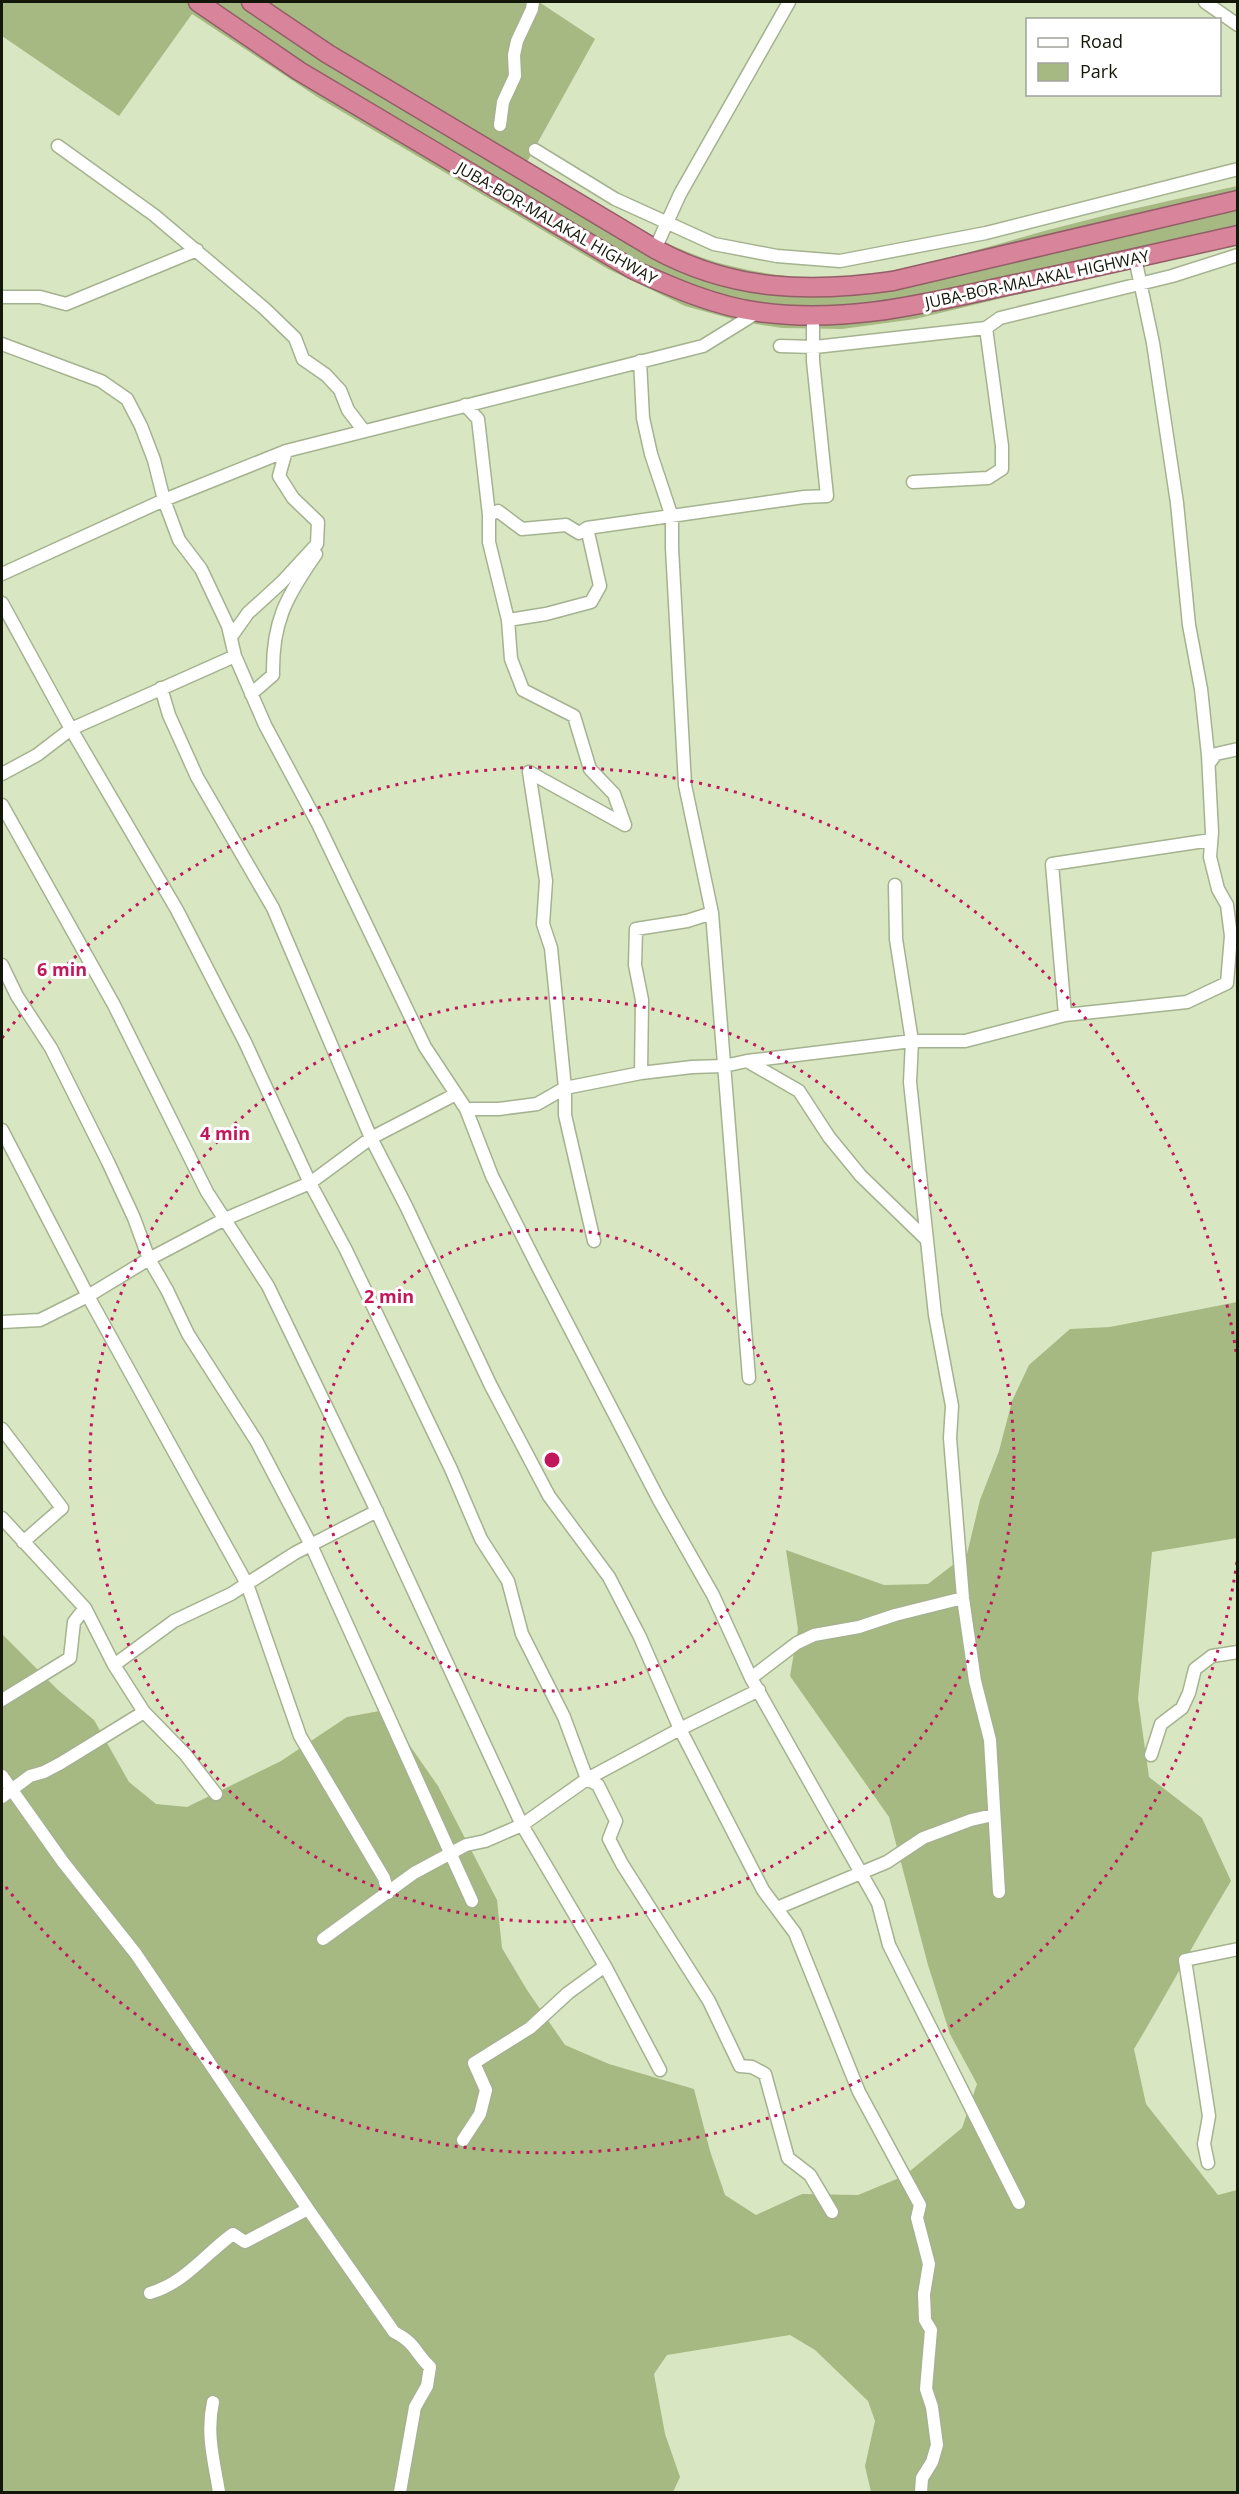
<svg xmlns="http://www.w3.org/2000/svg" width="1239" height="2494" font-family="'Open Sans',sans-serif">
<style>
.green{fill:#a6b982}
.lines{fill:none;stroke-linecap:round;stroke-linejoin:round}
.minor-casing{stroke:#a5b28f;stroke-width:15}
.highway-casing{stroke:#935e68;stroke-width:21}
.minor{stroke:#fff;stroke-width:12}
.highway{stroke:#d8849a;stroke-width:18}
.ring{fill:none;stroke:#c2185b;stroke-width:3;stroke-dasharray:3 6}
.labels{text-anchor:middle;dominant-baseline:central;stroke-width:6;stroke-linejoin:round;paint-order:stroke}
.street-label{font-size:16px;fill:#13170a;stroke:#fff}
.centre{fill:#c2185b;stroke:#fff;stroke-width:3}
.ring-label{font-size:18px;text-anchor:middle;font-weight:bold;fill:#c2185b;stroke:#fff;stroke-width:6;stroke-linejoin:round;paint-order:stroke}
</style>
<rect width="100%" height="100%" fill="#d9e6c2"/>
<path class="green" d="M2,2h537l56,37 -68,123c58,35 131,85 196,102 35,9 76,16 113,14 69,-4 152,-32 220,-50 60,-16 121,-29 181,-42v56l-322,77 -73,10 -60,-1 -39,-6 -58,-16 -77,-37 -289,-171 -127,-84 -73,102 -117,-80z
M1237,1302v236l-85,14 -14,147 11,78 53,41 29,63c-34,56 -64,113 -97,168l12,55 72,91 19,-5v302h-366l-6,-26 10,-45 -7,-20 -53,-51 -25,-15 -123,20 -13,19 11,60 15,43 -7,15h-671v-858l56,56 36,30 35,62 27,22 31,3 94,-46 66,-44 38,-7 53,76 59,114 5,48 25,42 38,55 44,19 85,25 16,62 15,44 31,20 46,-21 56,1 46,-19 58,-48 15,-44 -27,-50 -22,-69 -39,-148 -99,-141 8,-47 -12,-79 98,35 44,-1 39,-30 13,-54 19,-49 13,-50 17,-36 41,-36 40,-2z"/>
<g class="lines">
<g class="minor-casing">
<path id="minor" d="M1205,2l33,23
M500,125l3,-23 12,-26 -1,-21 3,-14 15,-32 1,-7
M58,146l96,69 111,94 30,29 8,21 23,16 14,15 8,20 16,21
M535,150l80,49 99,45 63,12 63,5 146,-28 252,-64
M655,249l25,-55 109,-192
M2,297h38l26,7 131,-54
M2,344l99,37 26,18 14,27 13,34 10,40 15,40 22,29 27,57 7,30 -164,73 -34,26 -35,19
M780,346l35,1 171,-19 14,-10 172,-42 66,-21
M640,361l3,57 8,36 21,63v31l13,237 27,128 -25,8 -51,8 -1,36 7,35 -1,73
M465,405l13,14 11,96 9,-4 24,18 44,-4 13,8 8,-5 13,58 -9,16 -45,12 -38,6 3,39 12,31 51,26 16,53 24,25 11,31 -96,-53 17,109 -3,43 8,24 14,140v27l29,126
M913,482l75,-4 14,-9v-23l-16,-118
M489,515v27l19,78
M587,528l217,-31 23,-1 -14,-135v-44
M2,574l162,-74 122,-49 417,-105 55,-34
M2,603l69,126 106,181 68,132 65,141 36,67 105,219 30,70 27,42 14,53 42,83 23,62 11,6 18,36 -7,18 13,25 87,137 31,65 12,1 13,7 23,84 22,17 22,37
M231,637l17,-24 34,-31 35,-38 1,-22 -25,-24 -14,-22 7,-25
M235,656l30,69 53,99 107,223 41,62 26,67 46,91 121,233 54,95 38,83 127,225 11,42 130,258
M161,688l8,27 28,62 76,131 98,230 35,68 85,180 58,110 60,81 31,60 40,92 83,161 32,43 64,159 61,113 -3,13 12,46 -5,30 1,26 6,10 -5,59 6,18 5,38 -5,17 -10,16 -1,14
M251,694l22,-19c-1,-53 13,-78 43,-121
M1210,762l6,-8 22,-5
M2,805l112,200 93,187 61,94 103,213 151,326 83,141 55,104
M895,885l1,54 16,102 -2,41 25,233 17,91 -2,32 13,160 12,83 15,59 9,152
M712,913l37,465
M2,965l15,31 34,52 57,114 26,56 15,41 18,31 21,44 69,108 54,103 161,356
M1065,1015l-13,-151 159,-24
M747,1061l52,30 30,46 32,39 66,64
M466,1109h33l38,-5 28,-16 76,-15 51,-6 32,-1 23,-5 165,-20h53l100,-26 122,-13 40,-19 4,-47 -4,-31 -9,-16 -8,-32 2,-25 -4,-77 -7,-66 -12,-64 -12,-122 -24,-160 -18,-85
M2,1130l86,166 159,288 53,152 84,142 4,15
M2,1322l38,-2 48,-24 61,-37 76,-40 85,-36 61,-45 85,-44
M2,1429l60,79 -39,34
M2,1518l83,90 29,57 30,47 41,42 31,40
M114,1665l60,-44 57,-27 64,-41 82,-42
M751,1678l46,-35 17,-8 45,-8 36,-12 68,-17
M2,1700l68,-42 4,-36 11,-14
M1151,1755l10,-31 21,-16 7,-15 6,-24 17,-13 26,-4
M2,1776l61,86 73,92 172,255 86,123c23,12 20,20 36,35l-3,19 -12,21 -15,85
M2,1797l28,-21 14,-4 17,-9 83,-51
M777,1908l110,-46 36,-24 48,-18 22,-5
M323,1939l91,-66 52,-28 19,-4 37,-16 65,-46 93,-50 79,-39
M463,2140l17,-26 6,-24 -12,-27 56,-35 38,-35 37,-27
M1208,2163l-4,-19 5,-28 -24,-156 53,-11
M150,2293c35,-10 55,-39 83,-59l12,8 63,-33
M213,2402c-7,32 1,59 6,90"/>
</g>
<g class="highway-casing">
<path id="highway" d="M198,2l101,69 335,199c40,18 81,36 125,42 85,12 165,-8 247,-26 78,-16 155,-34 232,-51
M251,2l77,52 327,195c77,42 154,44 238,32l345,-81"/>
</g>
<use href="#minor" class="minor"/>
<use href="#highway" class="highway"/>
</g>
<g class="ring">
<circle cx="552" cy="1460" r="231"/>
<circle cx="552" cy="1460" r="462"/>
<path d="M1237 1562A693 693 0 0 1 2 1882M2 1038A693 693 0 0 1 1237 1358"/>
</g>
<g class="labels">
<g class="street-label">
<text transform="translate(557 223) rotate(30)">JUBA-BOR-MALAKAL HIGHWAY</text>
<text transform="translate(1037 279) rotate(-12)">JUBA-BOR-MALAKAL HIGHWAY</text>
</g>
</g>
<circle cx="552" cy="1460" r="9" class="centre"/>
<g class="ring-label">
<text x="62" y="976">6 min</text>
<text x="225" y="1140">4 min</text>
<text x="389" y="1303">2 min</text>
</g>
<rect width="1239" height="2494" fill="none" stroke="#13170a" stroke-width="6"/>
<rect x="1026" y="18" width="195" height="78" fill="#ffffff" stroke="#a1a29d" stroke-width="1.5"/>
<rect x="1038" y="38" width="30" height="9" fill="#ffffff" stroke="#a1a29d" stroke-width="1.5"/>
<text x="1080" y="48" font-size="18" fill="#13170a">Road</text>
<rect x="1038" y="63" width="30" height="18" fill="#a6b982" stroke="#a1a29d" stroke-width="1.5"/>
<text x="1080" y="78" font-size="18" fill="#13170a">Park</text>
</svg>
